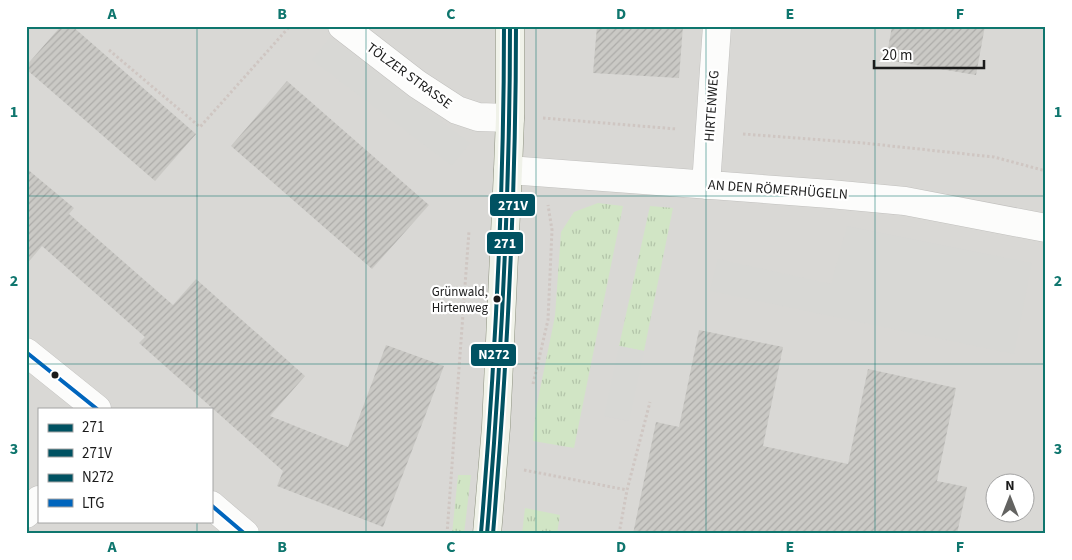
<svg xmlns="http://www.w3.org/2000/svg" width="1072" height="560" font-family="'Source Sans 3',sans-serif">
<style>
.residential{fill:#d9d8d5;fill-rule:evenodd}
.grass{fill:url(#grass-tufts)}
.parking{fill:#d8d8d5}
.building{fill:url(#building-hatch)}
.lines{fill:none;stroke-linecap:round;stroke-linejoin:round}
.street-casing{stroke:#c1c0be;stroke-width:29}
.secondary-casing{stroke:#8d917f;stroke-width:29}
.path{stroke:#cfc6c2;stroke-width:3;stroke-dasharray:2.5 2.5;stroke-linecap:butt}
.street{stroke:#fcfcfb;stroke-width:28}
.secondary{stroke:#f0f2e9;stroke-width:28}
.bus-1-casing{stroke:#fff;stroke-width:8}
.bus-2-casing{stroke:#fff;stroke-width:8}
.bus-3-casing{stroke:#fff;stroke-width:8}
.bus-4-casing{stroke:#fff;stroke-width:8}
.bus-1{stroke:#005262;stroke-width:4}
.bus-2{stroke:#005262;stroke-width:4}
.bus-3{stroke:#005262;stroke-width:4}
.bus-4{stroke:#0065bd;stroke-width:4}
.grid{fill:none;stroke:#0f766e;stroke-width:1;stroke-opacity:0.55}
.bus-dot{fill:#1b1b1b;stroke:#fff;stroke-width:2}
.labels{text-anchor:middle;dominant-baseline:central;stroke-width:4.5;stroke-linejoin:round;paint-order:stroke}
.bus-label{font-size:13px;fill:#1b1b1b;stroke:#fff;text-anchor:end}
.street-label{font-size:14px;fill:#1b1b1b;stroke:#fff}
.line-badge{stroke:#fff;stroke-width:2}
.badge-label{font-size:14px;text-anchor:middle;font-weight:bold;fill:#fff}
.neatline{fill:none;stroke:#0f766e;stroke-width:2}
.grid-label{font-size:16px;text-anchor:middle;font-weight:bold;fill:#0f766e}
</style>
<defs>
<pattern id="grass-tufts" width="24" height="20" patternUnits="userSpaceOnUse" patternTransform="scale(1.25)"><rect width="24" height="20" fill="#d1e5c5"/><path d="M3 7l-1-3M5 7V3M7 7l1-3M15 17l-1-3M17 17v-4M19 17l1-3" fill="none" stroke="#b3c4a9"/></pattern>
<pattern id="building-hatch" width="6" height="6" patternUnits="userSpaceOnUse" patternTransform="scale(1.25)"><rect width="6" height="6" fill="#cac9c5"/><path d="M-1 1l2-2M0 6l6-6M5 7l2-2" fill="none" stroke="#adaca9"/></pattern>
</defs>
<rect width="100%" height="100%" fill="#eae9e4"/>
<path class="residential" d="M26,26h1020v508h-1020zM39,409h172v112h-172zM994,482h30v30h-30z"/>
<path class="grass" d="M598,203l25,3 -49,242 -41,-7 3,-32 19,-93 6,-84 13,-20z
M650,206l23,2 -29,143 -25,-5z
M458,475h13l-7,59h-12z
M525,508l35,7 -3,19h-35z"/>
<path class="parking" d="M330,37l140,106 -18,23 -140,-106z
M847,226l185,37 -18,91 -304,-63 8,-32 113,25z
M619,346l25,5 -15,70 -25,-5z"/>
<path class="building" d="M61,26h11l124,108 -41,47 -129,-112v-3z
M597,26h86l-4,52 -86,-5z
M892,26h93l-9,49 -90,-15z
M287,81l142,124 -57,64 -141,-123z
M26,168l48,40 -5,6 104,91 23,-26 109,97 -35,40 78,31 38,-102 58,21 -61,161 -106,-41 6,-15 -144,-128 6,-6 -103,-91 -16,19z
M699,330l84,17 -20,99 85,18 20,-95 88,19 -19,93 30,6 -10,47h-324l23,-112 23,5z"/>
<g class="lines">
<g class="street-casing">
<path id="street" d="M342,26l75,58 40,26 21,7 32,1
M508,170l322,24 75,7 141,27
M706,185l11,-159
M26,352l71,57
M211,505l34,29
M26,514l13,-14"/>
</g>
<g class="secondary-casing">
<path id="secondary" d="M487,534l9,-107 12,-257 2,-52v-92"/>
</g>
<path class="path" d="M109,50l91,77 90,-101
M543,118l134,11
M743,134l120,9 131,14 52,14
M533,384l15,-64 4,-90 -4,-25
M524,470l103,20 23,-88
M447,534l22,-303
M619,534l8,-44"/>
<use href="#street" class="street"/>
<use href="#secondary" class="secondary"/>
<g class="bus-1-casing">
<path id="bus-1" d="M487,534c14,-169 23,-339 23,-508"/>
</g>
<g class="bus-2-casing">
<path id="bus-2" d="M493,534c14,-169 23,-339 23,-508"/>
</g>
<g class="bus-3-casing">
<path id="bus-3" d="M481,533c14,-168 23,-338 23,-507"/>
</g>
<g class="bus-4-casing">
<path id="bus-4" d="M26,352l71,57
M211,505l34,29"/>
</g>
<use href="#bus-1" class="bus-1"/>
<use href="#bus-2" class="bus-2"/>
<use href="#bus-3" class="bus-3"/>
<use href="#bus-4" class="bus-4"/>
</g>
<path class="grid" d="M197,26v383M366,26v508M536,26v508M706,26v508M875,26v508M26,196h1020M26,364h1020M197,521v13"/>
<g class="bus-dot">
<circle cx="497" cy="299" r="4.5"/>
<circle cx="55" cy="375" r="4.5"/>
</g>
<g class="labels">
<g class="bus-label">
<text x="488" y="292">Grünwald,<tspan x="488" dy="16">Hirtenweg</tspan></text>
</g>
<g class="street-label">
<text transform="translate(409 76) rotate(36)">TÖLZER STRASSE</text>
<text transform="translate(712 106) rotate(-86)">HIRTENWEG</text>
<text transform="translate(778 190) rotate(4)">AN DEN RÖMERHÜGELN</text>
</g>
</g>
<g class="line-badge">
<rect x="489" y="193" width="47" height="24" rx="5" fill="#005262"/>
<rect x="486" y="231" width="38" height="24" rx="5" fill="#005262"/>
<rect x="470" y="343" width="47" height="24" rx="5" fill="#005262"/>
</g>
<g class="badge-label">
<text x="513" y="210">271V</text>
<text x="505" y="248">271</text>
<text x="494" y="359">N272</text>
</g>
<rect width="1072" height="560" fill="none" stroke="#ffffff" stroke-width="55"/>
<rect x="38" y="408" width="175" height="115" fill="#ffffff" stroke="#a4a4a4"/>
<rect x="48" y="424" width="25" height="8" fill="#005262" stroke="#a4a4a4"/>
<text x="82" y="432" font-size="15" fill="#1b1b1b">271</text>
<rect x="48" y="449" width="25" height="8" fill="#005262" stroke="#a4a4a4"/>
<text x="82" y="458" font-size="15" fill="#1b1b1b">271V</text>
<rect x="48" y="474" width="25" height="8" fill="#005262" stroke="#a4a4a4"/>
<text x="82" y="482" font-size="15" fill="#1b1b1b">N272</text>
<rect x="48" y="499" width="25" height="8" fill="#0065bd" stroke="#a4a4a4"/>
<text x="82" y="508" font-size="15" fill="#1b1b1b">LTG</text>
<g transform="translate(1010 498)"><circle r="24" fill="#ffffff" stroke="#a4a4a4"/>
<path d="M0-4L9 19L0 12L-9 19Z" fill="#636361"/>
<text y="-8" font-size="14" font-weight="bold" text-anchor="middle" fill="#1b1b1b">N</text>
</g>
<path d="M874 60v8h110v-8" fill="none" stroke="#1b1b1b" stroke-width="2.5"/>
<text x="882" y="60" font-size="15" fill="#1b1b1b" stroke="#ffffff" stroke-width="4" paint-order="stroke">20 m</text>
<rect x="28" y="28" width="1016" height="504" class="neatline"/>
<g class="grid-label">
<text x="112" y="19">A</text>
<text x="282" y="19">B</text>
<text x="451" y="19">C</text>
<text x="621" y="19">D</text>
<text x="790" y="19">E</text>
<text x="960" y="19">F</text>
<text x="14" y="117">1</text>
<text x="1058" y="117">1</text>
<text x="14" y="286">2</text>
<text x="1058" y="286">2</text>
<text x="14" y="454">3</text>
<text x="1058" y="454">3</text>
<text x="112" y="552">A</text>
<text x="282" y="552">B</text>
<text x="451" y="552">C</text>
<text x="621" y="552">D</text>
<text x="790" y="552">E</text>
<text x="960" y="552">F</text>
</g>
</svg>
